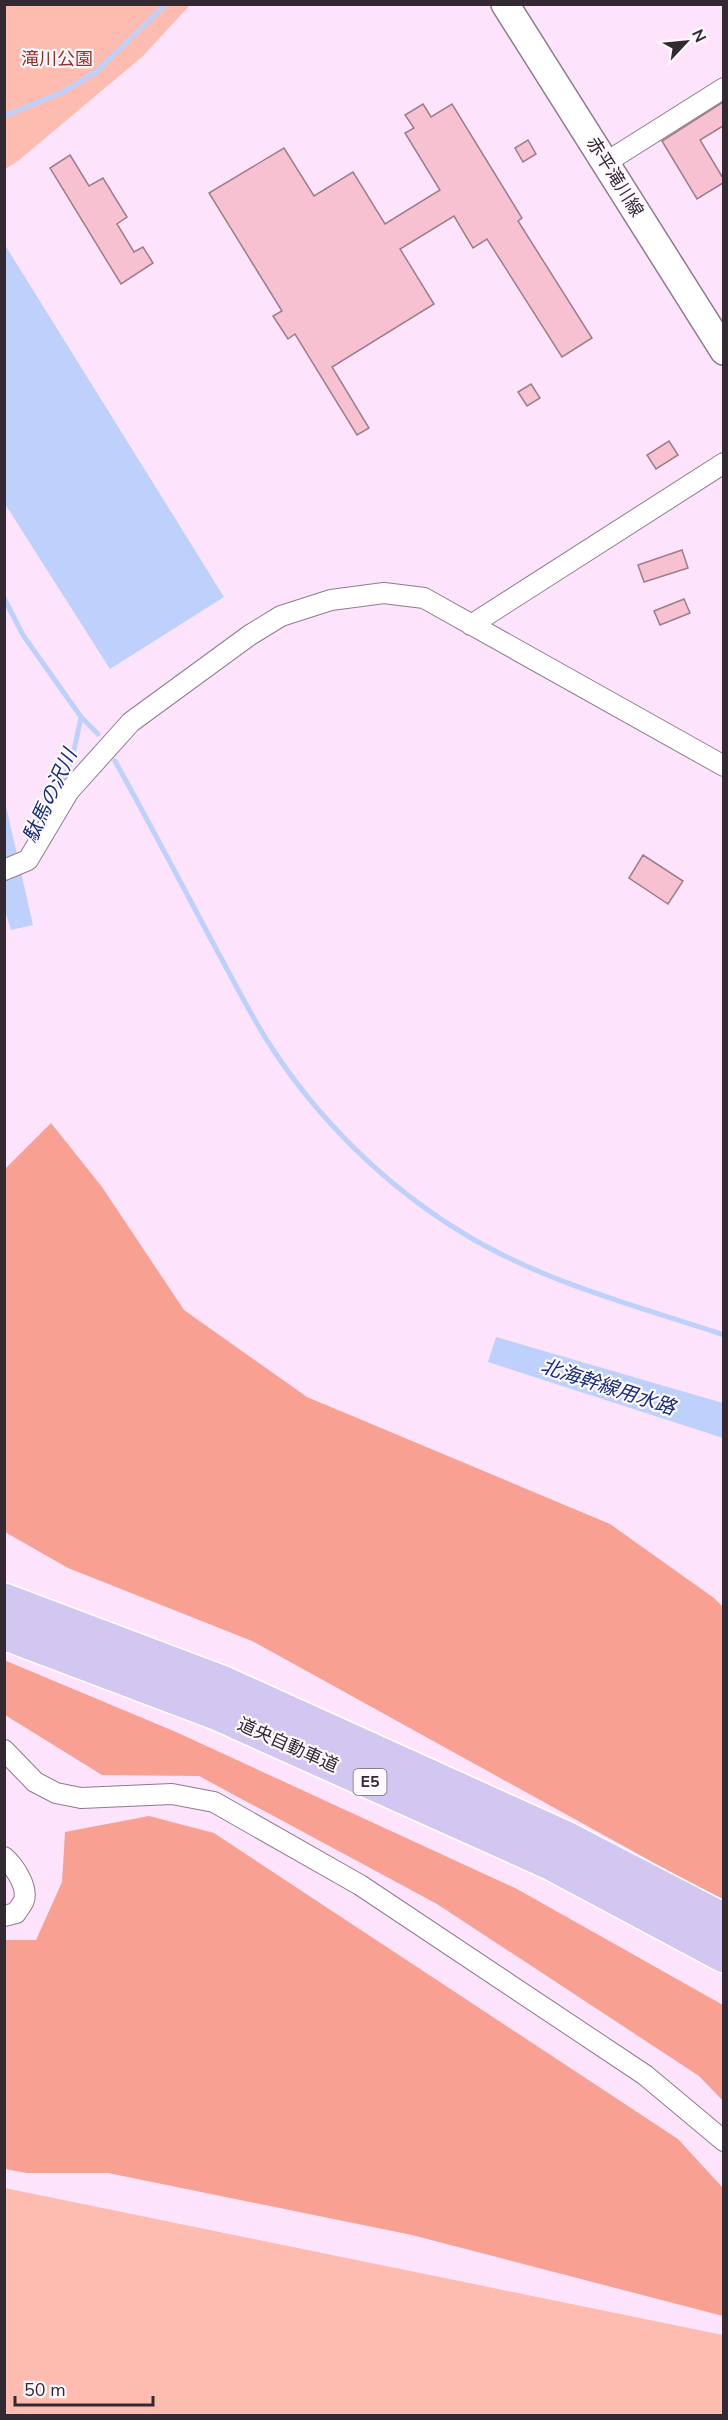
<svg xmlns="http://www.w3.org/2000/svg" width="728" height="2420" font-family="'Nunito Sans','Noto Sans JP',sans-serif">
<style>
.green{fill:#febcb0}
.forest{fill:#f8a192}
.water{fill:#bdd1fc}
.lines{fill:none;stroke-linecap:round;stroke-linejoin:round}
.stream{stroke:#bdd1fc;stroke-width:5}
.building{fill:#f7c1d1;stroke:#9d7e87;stroke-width:1.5}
.minor-casing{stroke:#907a8f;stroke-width:22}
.secondary-casing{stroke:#907a8f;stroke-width:30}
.motorway-casing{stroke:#fff;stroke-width:36}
.minor{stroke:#fff;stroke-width:20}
.secondary{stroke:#fff;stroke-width:27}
.motorway{stroke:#d2c7f0;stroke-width:33}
.labels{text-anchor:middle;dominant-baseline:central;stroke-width:4.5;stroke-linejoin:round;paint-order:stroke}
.shield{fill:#fef9fe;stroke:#6f676f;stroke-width:1.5}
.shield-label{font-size:16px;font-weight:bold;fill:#322932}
.park-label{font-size:18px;fill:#953024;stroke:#fef9fe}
.street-label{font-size:18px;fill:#322932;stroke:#fef9fe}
.water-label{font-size:20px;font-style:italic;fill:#172e7e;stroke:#fef9fe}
</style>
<rect width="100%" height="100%" fill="#fde4fc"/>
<path class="green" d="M4,5l1,-1 185,1 -47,51 -125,105 -13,8z
M5,2188l718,147v80h-718z"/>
<path class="forest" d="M51,1123l51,64 82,123 123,87 303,127 104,74 9,9v294l-471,-260 -184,-73 -63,-36v-363z
M4,1660l172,72 341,157 206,116v96l-24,-25 -262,-172 -238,-128 -97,-1 -97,-60z
M149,1816l65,17 464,306 45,49v128l-311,-81 -304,-62h-81l-22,-4v-229h31l26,-58 3,-50z"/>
<path class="water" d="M5,245l219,352 -114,72 -105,-165z
M4,797l29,128 -22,5 -7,-22 1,-46 4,18 2,-1 -6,-28z
M496,1337l227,66v35l-235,-76z"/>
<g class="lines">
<path class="stream" d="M4,116l59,-24 33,-20 70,-68
M4,598l19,37 58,82 -9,43 -33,64
M81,717l17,17
M115,761c34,61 66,122 99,184 19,34 36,70 58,103 47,72 113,137 186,182 81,51 176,75 266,105"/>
</g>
<path class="building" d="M723,102v24l-23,14 23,38v5l-26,16 -35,-58z
M423,104l8,13 21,-13 70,114 -4,3 74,117 -30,19 -75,-118 -14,9 -19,-32 -54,33 34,55 -102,63 37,61 -12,7 -62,-101 -7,5 -15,-23 9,-5 -73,-118 75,-45 30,48 39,-24 32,52 55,-34 -35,-57 9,-5 -9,-13z
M528,140l8,14 -13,8 -8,-14z
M70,155l19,31 14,-8 24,39 -10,7 17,28 9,-5 10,16 -32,21 -71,-116z
M531,384l9,14 -13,8 -9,-14z
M669,441l9,14 -22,14 -9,-14z
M682,550l6,18 -44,14 -6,-17z
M684,599l6,14 -30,12 -6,-14z
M643,855l40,26 -15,23 -39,-26z"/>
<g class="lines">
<g class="minor-casing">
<path id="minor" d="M605,163l119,-75
M471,625l253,-162
M4,870l24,-10 41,-69 62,-69 119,-87 31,-19 50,-16 53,-7 40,5 300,168
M4,1750l31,32 21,11 25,5 91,-4 42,8 146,83 285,190 79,66
M4,1857c10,9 24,29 20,43 -1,4 -6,9 -8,13l-12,3"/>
</g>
<g class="secondary-casing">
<path id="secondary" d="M505,4l219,347"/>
</g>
<g class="motorway-casing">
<path id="motorway" d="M4,1600l220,83 340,154 160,83
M4,1633l212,80 334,150 174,93"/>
</g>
<use href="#minor" class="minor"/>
<use href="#secondary" class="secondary"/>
<use href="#motorway" class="motorway"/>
</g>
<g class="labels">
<rect class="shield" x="353.5" y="1769" width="33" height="26" rx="4.5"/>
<g class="shield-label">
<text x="370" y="1782">E5</text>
</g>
<g class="park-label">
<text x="57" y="59">滝川公園</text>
</g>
<g class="street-label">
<text transform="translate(615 177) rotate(58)">赤平滝川線</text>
<text transform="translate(288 1745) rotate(24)">道央自動車道</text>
</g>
<g class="water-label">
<text transform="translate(50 796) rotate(-65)">駄馬の沢川</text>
<text transform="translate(608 1387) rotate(18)">北海幹線用水路</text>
</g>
</g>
<rect width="728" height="2420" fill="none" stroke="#322932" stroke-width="12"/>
<g transform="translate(686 42) rotate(64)" stroke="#fef9fe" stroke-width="4.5" paint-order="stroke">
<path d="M0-4.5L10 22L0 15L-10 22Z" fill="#322932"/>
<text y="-9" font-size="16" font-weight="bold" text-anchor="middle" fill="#322932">N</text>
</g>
<path d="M15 2396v9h138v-9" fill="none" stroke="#322932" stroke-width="3"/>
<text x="24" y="2396" font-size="18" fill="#322932" stroke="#fef9fe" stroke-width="4.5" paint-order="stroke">50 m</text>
</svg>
